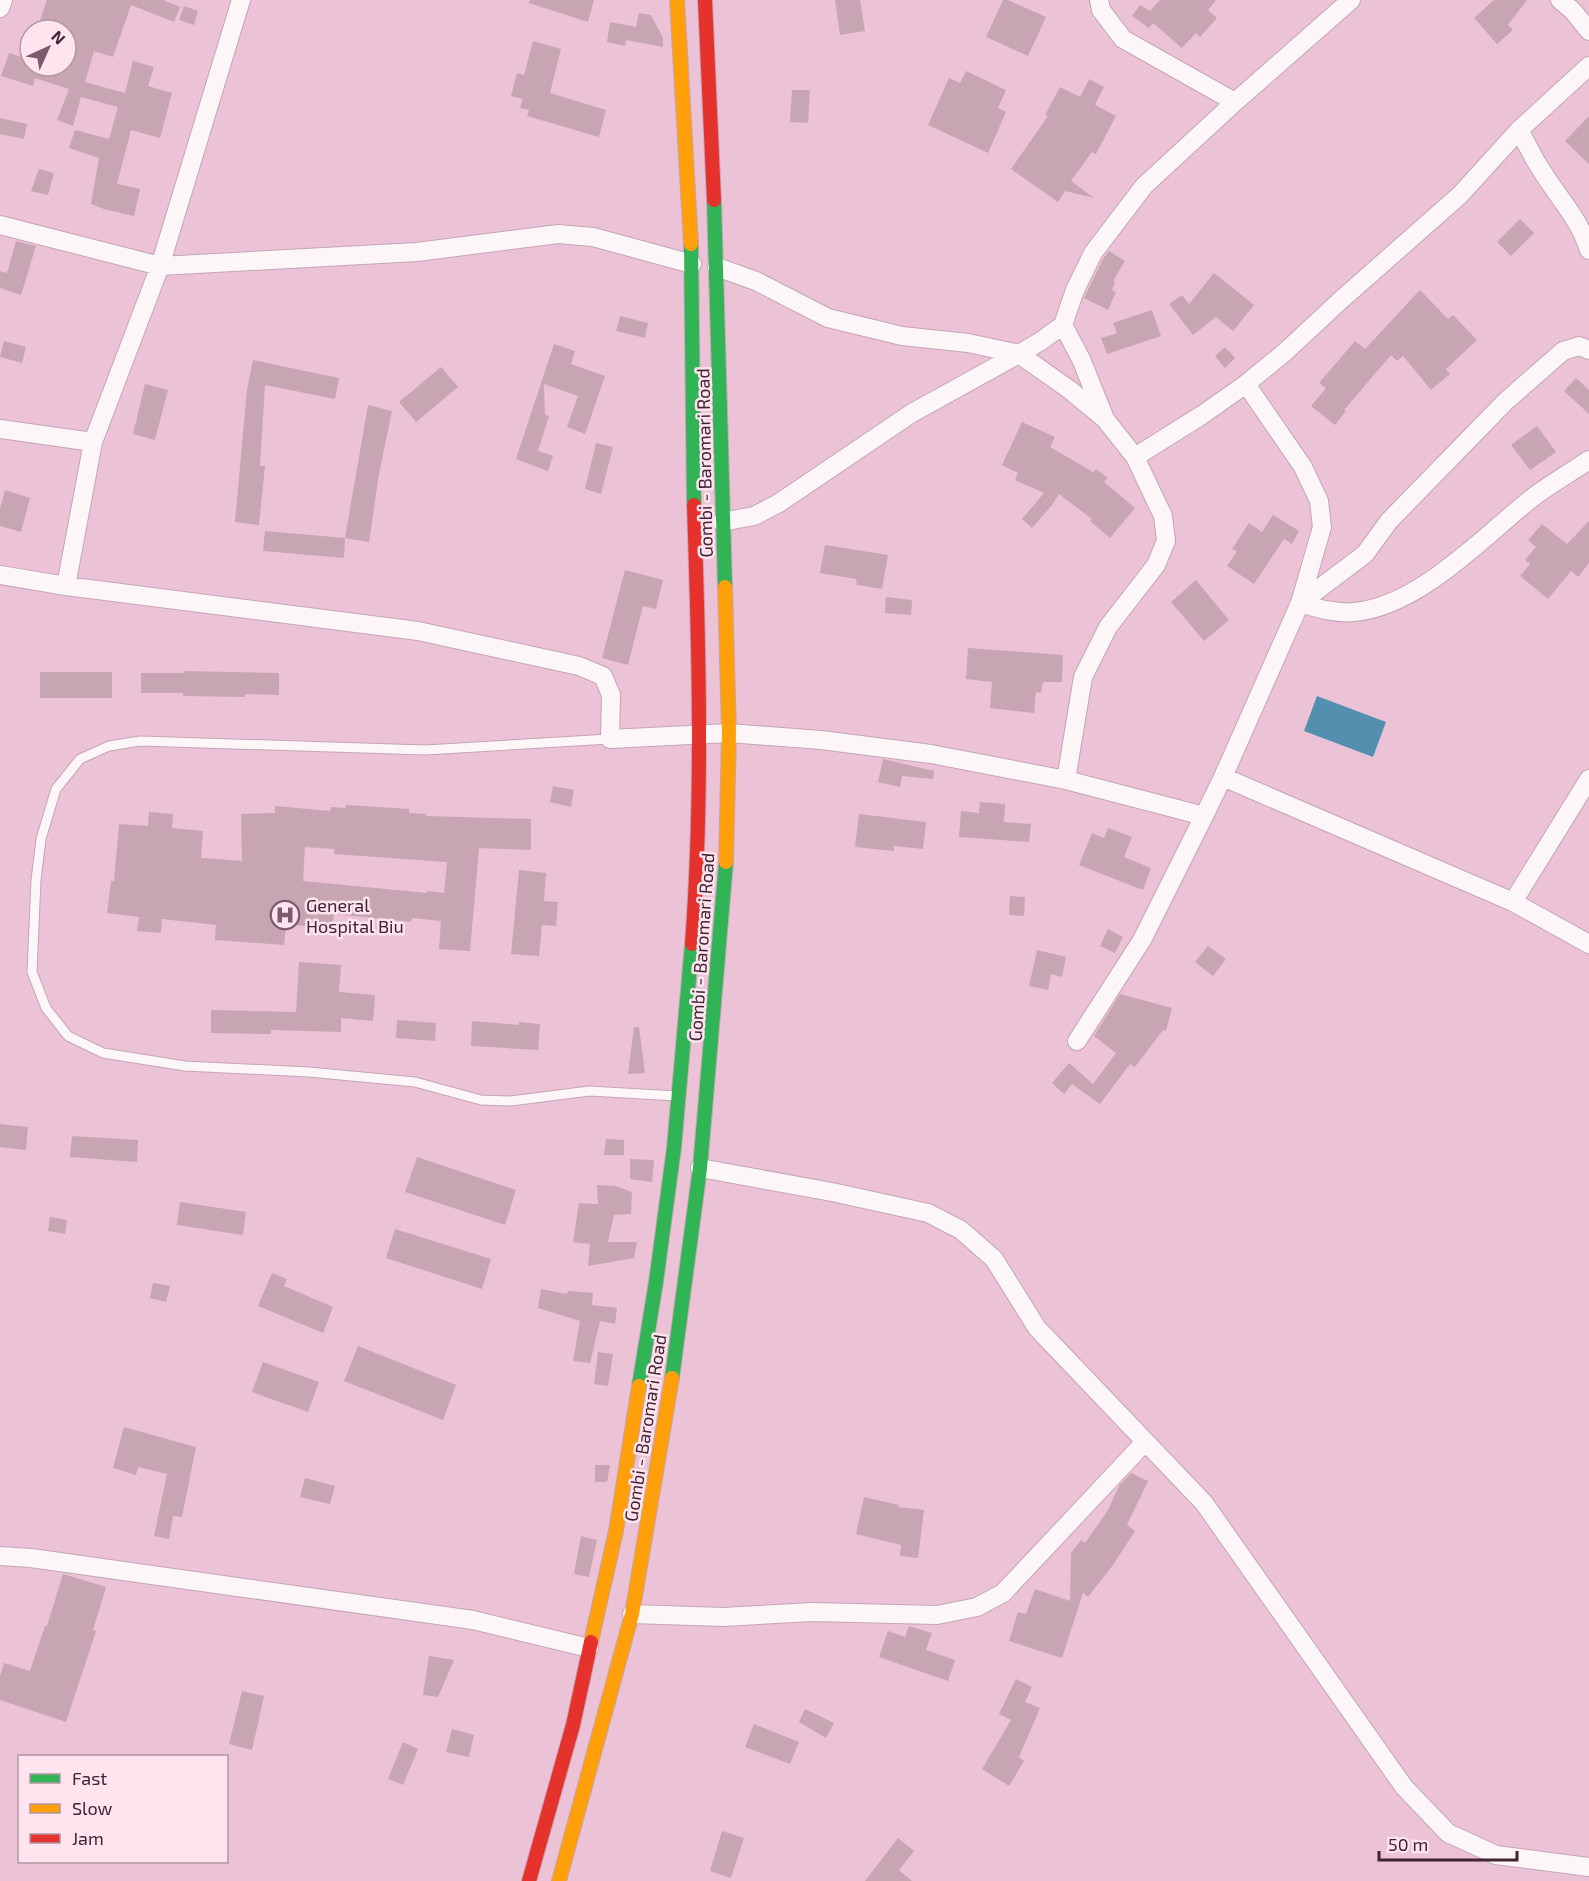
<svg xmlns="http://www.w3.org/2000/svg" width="1589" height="1881" font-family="'Exo 2',sans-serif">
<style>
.water{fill:#5390b0}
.building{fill:#c7a5b2;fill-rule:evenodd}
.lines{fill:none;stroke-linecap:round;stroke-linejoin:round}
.lane-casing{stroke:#c5a5b5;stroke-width:11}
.street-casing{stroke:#c5a5b5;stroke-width:20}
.fast-casing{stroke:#c5a5b5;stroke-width:16}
.slow-casing{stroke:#c5a5b5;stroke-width:16}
.jam-casing{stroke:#c5a5b5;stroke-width:16}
.lane{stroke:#fcf6f9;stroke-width:9}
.street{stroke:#fcf6f9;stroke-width:18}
.fast{stroke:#30b455;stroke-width:14}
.slow{stroke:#ff9f0a;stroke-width:14}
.jam{stroke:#e5322d;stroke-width:14}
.labels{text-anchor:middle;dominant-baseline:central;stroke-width:5;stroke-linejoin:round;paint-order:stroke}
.street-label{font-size:18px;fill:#412332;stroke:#fde4ef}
.poi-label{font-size:18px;fill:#412332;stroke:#fde4ef;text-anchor:start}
</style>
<rect width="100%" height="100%" fill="#ecc2d7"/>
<path class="water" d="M1317,696l69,26 -13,35 -69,-26z"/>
<path class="building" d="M47,0h116l17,7 -6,15 -43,-17 -18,52 -19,-6 -9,31 40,11 8,-32 21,6 -6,19 24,7 -12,45 -29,-8 -14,54 23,5 -6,27 -30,-7 -13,-5 8,-46 -30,-10 6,-18 34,9 9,-32 -37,-10 -8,29 -16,-6 12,-31 -34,-11 -2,8 -32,-10 8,-23 21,7v6h36v-37l-26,-9z
M530,0h64l-6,22 -59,-19z
M835,0h25l5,31 -25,4z
M1003,0h5l38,17 -18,39 -42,-19z
M1160,0h56l-8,10 9,8 -17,19 -4,-4 -14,15 -29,-25 -4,5 -17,-12 8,-11 10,6z
M1494,0h33l-19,25 5,5 -16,14 -23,-26z
M184,6l14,5 -4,14 -15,-5z
M639,13l12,2 12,23v9l-37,-7 -1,6 -18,-4 3,-20 26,5z
M533,41l28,8 -11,44 56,17 -7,27 -72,-21 2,-6 -9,-2 3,-9 -12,-3 6,-23 7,2z
M966,71l40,19 -8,18 8,4 -18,41 -60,-28 21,-47 11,5z
M1089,79l15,8 -9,18 21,11 -20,38 -4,-2 -21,29 23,17 -29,-7 -7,11 -47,-33 37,-53 -3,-1 15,-28 20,10z
M792,90h18l-2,33 -18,-1z
M1589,116v48l-24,-23z
M0,118l27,6 -3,15 -24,-5z
M39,169l15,4 -6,22 -17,-4z
M1520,219l14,14 -23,23 -14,-14z
M16,241l20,5 -15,49 -21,-7v-17l7,2z
M1109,251l16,10 -12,20 2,1 -3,8 4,2 -8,18 -24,-12 19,-39z
M1214,273l40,32 -21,26 -17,-14 -23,18 -24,-31 13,-9 7,9z
M1420,290l28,29 5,-4 24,25 -31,29 4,5 -19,16 -28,-34 -6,5 -6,-6 -47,55 2,1 -11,14 -24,-19 15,-18 -7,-5 36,-42 10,8z
M1152,310l9,26 -54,18 -6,-16 16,-5 -4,-10z
M620,316l28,7 -3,15 -29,-7z
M4,341l22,6 -4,16 -22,-6z
M554,344l21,7 -4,13 34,12 -20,58 -18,-7 11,-31 -34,-12 1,31 4,1 -11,35 15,5 -5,15 -32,-12z
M1225,347l10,11 -10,10 -10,-12z
M253,360l86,18 -4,21 -70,-14 -5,81h5l-6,59 -24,-3 12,-133z
M441,367l17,20 -42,35 -17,-20z
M1576,378l13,12v24l-25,-23z
M145,384l23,6 -13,50 -22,-6z
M368,405l24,6 -13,63 -10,68 -24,-4z
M1022,422l33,15 -5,10 43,25 3,-3 12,9 -4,4 31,26 -25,30 -20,-17 2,-2 -33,-25 -7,11 -20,23 -10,-9 22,-26 -29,-13 3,-7 -16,-8z
M1537,426l19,26 -26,18 -19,-25z
M596,443l17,4 -12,47 -16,-5z
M5,490l25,8 -9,34 -21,-6v-17z
M1273,515l26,16 -7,13 -8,-5 -30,45 -27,-18 10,-15 -5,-2 17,-26 13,9z
M1589,521v42l-11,14 -7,-6 -23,28 -28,-23 10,-12 -5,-4 11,-13 -8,-7 14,-16 25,20z
M265,531l80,7 -1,20 -81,-7z
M825,545l63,10 -6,34 -25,-4 -1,-6 -36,-6z
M625,570l38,10 -7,29 -13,-3 -15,59 -26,-7z
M1196,580l33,40 -25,21 -33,-39z
M886,597l26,3 -1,15 -26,-2z
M968,648l95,7 -1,27h-19l-2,11 -5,-1 -2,21 -44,-5 2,-26 -26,-3z
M184,671l95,2v22l-34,-1v3l-62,-1v-3h-42v-20h43z
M40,672h72v26h-72z
M883,759l51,12 -1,8 -31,-3 -2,11 -22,-5z
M553,786l21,4 -3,17 -21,-5z
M980,802l25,2 -1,18 27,2 -2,18 -70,-5 2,-26 18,2z
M346,805l63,4v4l17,1v2l105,3v31l-52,-2 -9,103 -31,-2 2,-28 -29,-3 -1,4 -77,-8 -2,15 -46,-5 -2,21 -69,-5 1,-15 -54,-6 -1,14 -24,-2 2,-14 -32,-4 4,-32h3l5,-57 29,2 1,-14 24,2 -1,14 31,3 -2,27 41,3 -1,-47 34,-1v-7l55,5 1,-4 14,1zM305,847l29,2v5l113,8 -3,31 -17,-2v2l-124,-12z
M859,814l67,8 -3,27 -29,-3v5l-39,-4z
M1108,828l24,9 -8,20 27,11 -8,22 -64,-25 13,-32 12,5z
M519,870l27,3 -2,28 14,1 -2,24 -14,-1 -3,31 -28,-2z
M1010,896l15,1 -1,19 -15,-1z
M1108,929l15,8 -8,16 -15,-7z
M1208,946l18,13 -13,17 -18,-14z
M1037,950l29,7 -4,20 -11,-3 -3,16 -19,-4z
M299,962l42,3 -2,27 36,3 -2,26 -32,-3v14l-70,-2v4l-60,-1v-23l85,2z
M1120,994l52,14 -6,23 -3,-1 -28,37 -5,-3 -30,40 -28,-20 -8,10 -12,-11 17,-20 24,21 23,-31 -22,-17z
M397,1020l39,3 -1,18 -39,-3z
M472,1021l47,4v-3l21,2 -2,26 -67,-4z
M634,1027h5l6,46 -17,1z
M0,1124l28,3 -2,23 -26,-3z
M72,1136l66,4 -1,22 -67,-5z
M606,1139l18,1v15h-20z
M417,1157l99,33 -11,35 -100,-33z
M630,1159l24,1 -2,22 -22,-3z
M597,1185l19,1 16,6 -1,22 -17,1 -6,27h29l-3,16 -46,8 2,-22 -17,-2 6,-39 19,1z
M180,1202l66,10 -3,23 -66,-10z
M50,1217l17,3 -2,14 -17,-3z
M395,1229l96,30 -9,30 -96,-31z
M272,1273l15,6 -3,7 49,21 -10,26 -65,-27z
M153,1283l17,3 -4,16 -16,-4z
M541,1289l26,5 1,-3 25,2 -1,12 25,3 -2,16 -15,-3 -10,42 -17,-2 7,-40 -42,-13z
M358,1346l98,39 -13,35 -99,-39z
M598,1352l15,2 -5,32 -14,-2z
M263,1362l56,20 -11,30 -56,-20z
M124,1427l72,20 -14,70 -9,-1 -4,23 -15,-3 13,-62 -29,-7 -2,8 -23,-7z
M595,1465h15l-3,17h-12z
M1131,1473l17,8 -21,44 8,6 -22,34 -25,32 -5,-4 -21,65 -53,-17 9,-29 8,2 9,-25 35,12 1,-48 10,-13 4,3 23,-33 11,-24z
M305,1478l30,8 -5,18 -30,-7z
M864,1497l35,8 -1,2 26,3 -6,48 -18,-2 1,-11 -45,-11z
M581,1536l16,4 -8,37 -15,-3z
M63,1574l43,13 -13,43 3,1 -30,91 -66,-22v-24l4,-13 26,8 15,-45h2z
M909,1626l23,7 -6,17 29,10 -7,21 -69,-24 9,-26 17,6z
M429,1656l25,4 -16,37 -15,-2z
M1016,1679l16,8 -7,15 15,6 -21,49 5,4 -15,25 -27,-17 29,-49 -12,-6z
M242,1691l22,5 -12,54 -23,-6z
M805,1709l29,14 -8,15 -27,-16z
M754,1724l45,18 -9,22 -45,-17z
M452,1729l22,6 -5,22 -23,-5z
M403,1742l15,7 -15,36 -15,-6z
M722,1831l22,7 -13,40 -21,-7z
M898,1838l16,13 -15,19 13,11h-47z"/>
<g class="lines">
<g class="lane-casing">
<path id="lane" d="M610,739l-185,11 -285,-9 -31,5 -29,13 -24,30 -15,50 -5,41 -4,92 14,36 22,28 35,17 82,13 124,6 106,10 66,18 30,1 78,-10 88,5"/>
</g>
<g class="street-casing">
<path id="street" d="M1099,0l2,10 22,29 112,63
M1560,0l13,11 16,20
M0,8l3,-8
M1519,130c8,14 14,28 23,41 17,28 37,47 47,79
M0,225l160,41 257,-14 141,-18 35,3 99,27
M717,267l39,14 72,37 74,18 66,7 51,11 22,-13 22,-16 12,-35 18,-37 51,-67 91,-84 116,-102
M1063,325l18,34 23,57
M0,429l93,13 -27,144
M93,442l67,-176 81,-266
M1135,457l67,-42 44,-31 39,-32 57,-53 118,-104 59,-65 70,-64
M722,522l32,-6 25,-13 133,-90 107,-59 51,36 35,29 30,38 28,59 3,25 -10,24 -48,62 -25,50 -17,103
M0,575l66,11 352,45 161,35 24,10 8,19 -1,44 119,-6 92,7 110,14 135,26 138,36 19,-39 77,-174 22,-76 -3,-26 -16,-34 -57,-83
M1300,603l65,-49 24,-33 116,-119 58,-51 16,-5 10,4
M1300,603c17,5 36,11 54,9 64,-5 129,-75 178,-114 18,-14 38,-25 57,-38
M1223,777l290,125 76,42
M1513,902l76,-123
M1077,1041l65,-101 62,-124
M700,1168l132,24 96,21 33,17 33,29 43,69 167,175 200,284 44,46 48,22 93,12
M0,1556l31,2 442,62 116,28
M632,1614l91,3 89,-5 125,3 40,-8 26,-14 142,-151"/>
</g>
<g class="fast-casing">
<path id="fast" d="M714,200l11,387
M691,244l3,261
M672,1378l28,-210 26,-306
M639,1386l17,-104 18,-134 18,-204"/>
</g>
<g class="slow-casing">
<path id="slow" d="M677,0l14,244
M725,587l4,146 -3,129
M591,1642l25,-111 23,-145
M559,1881l73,-267 40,-236"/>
</g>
<g class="jam-casing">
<path id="jam" d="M705,0l9,200
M692,944c11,-146 7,-293 2,-439
M529,1881l44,-156 18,-83"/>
</g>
<use href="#lane" class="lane"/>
<use href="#street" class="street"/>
<use href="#fast" class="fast"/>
<use href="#slow" class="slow"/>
<use href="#jam" class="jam"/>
</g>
<defs>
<g id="hospital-ring" transform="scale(1.5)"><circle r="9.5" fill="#fde4ef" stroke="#7d5b6c" stroke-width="1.5"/><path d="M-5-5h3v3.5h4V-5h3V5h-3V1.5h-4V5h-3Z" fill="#7d5b6c"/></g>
</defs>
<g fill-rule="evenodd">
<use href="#hospital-ring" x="285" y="915"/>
</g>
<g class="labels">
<g class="street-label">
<text transform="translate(704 463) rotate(-91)">Gombi - Baromari Road</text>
<text transform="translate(701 947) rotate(-86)">Gombi - Baromari Road</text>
<text transform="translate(645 1428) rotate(-81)">Gombi - Baromari Road</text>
</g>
<g class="poi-label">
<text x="306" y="905">General<tspan x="306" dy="21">Hospital Biu</tspan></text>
</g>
</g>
<rect x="18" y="1755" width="210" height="108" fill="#fde4ef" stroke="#b297a3" stroke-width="1.5"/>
<rect x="30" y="1774" width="30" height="9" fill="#30b455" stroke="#b297a3" stroke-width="1.5"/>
<text x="72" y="1785" font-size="18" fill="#412332">Fast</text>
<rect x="30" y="1804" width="30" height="9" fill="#ff9f0a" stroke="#b297a3" stroke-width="1.5"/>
<text x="72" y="1815" font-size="18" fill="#412332">Slow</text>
<rect x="30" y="1834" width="30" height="9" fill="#e5322d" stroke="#b297a3" stroke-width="1.5"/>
<text x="72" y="1845" font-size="18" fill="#412332">Jam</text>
<g transform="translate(48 48) rotate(45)"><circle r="28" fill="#fde4ef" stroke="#b297a3" stroke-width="1.5"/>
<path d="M0-4.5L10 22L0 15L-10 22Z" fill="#7d5b6c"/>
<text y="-9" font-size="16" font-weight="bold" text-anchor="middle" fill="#412332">N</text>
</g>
<path d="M1379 1851v9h138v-9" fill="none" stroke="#412332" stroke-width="3"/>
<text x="1388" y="1851" font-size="18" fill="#412332" stroke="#fde4ef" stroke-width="4.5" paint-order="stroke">50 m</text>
</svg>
